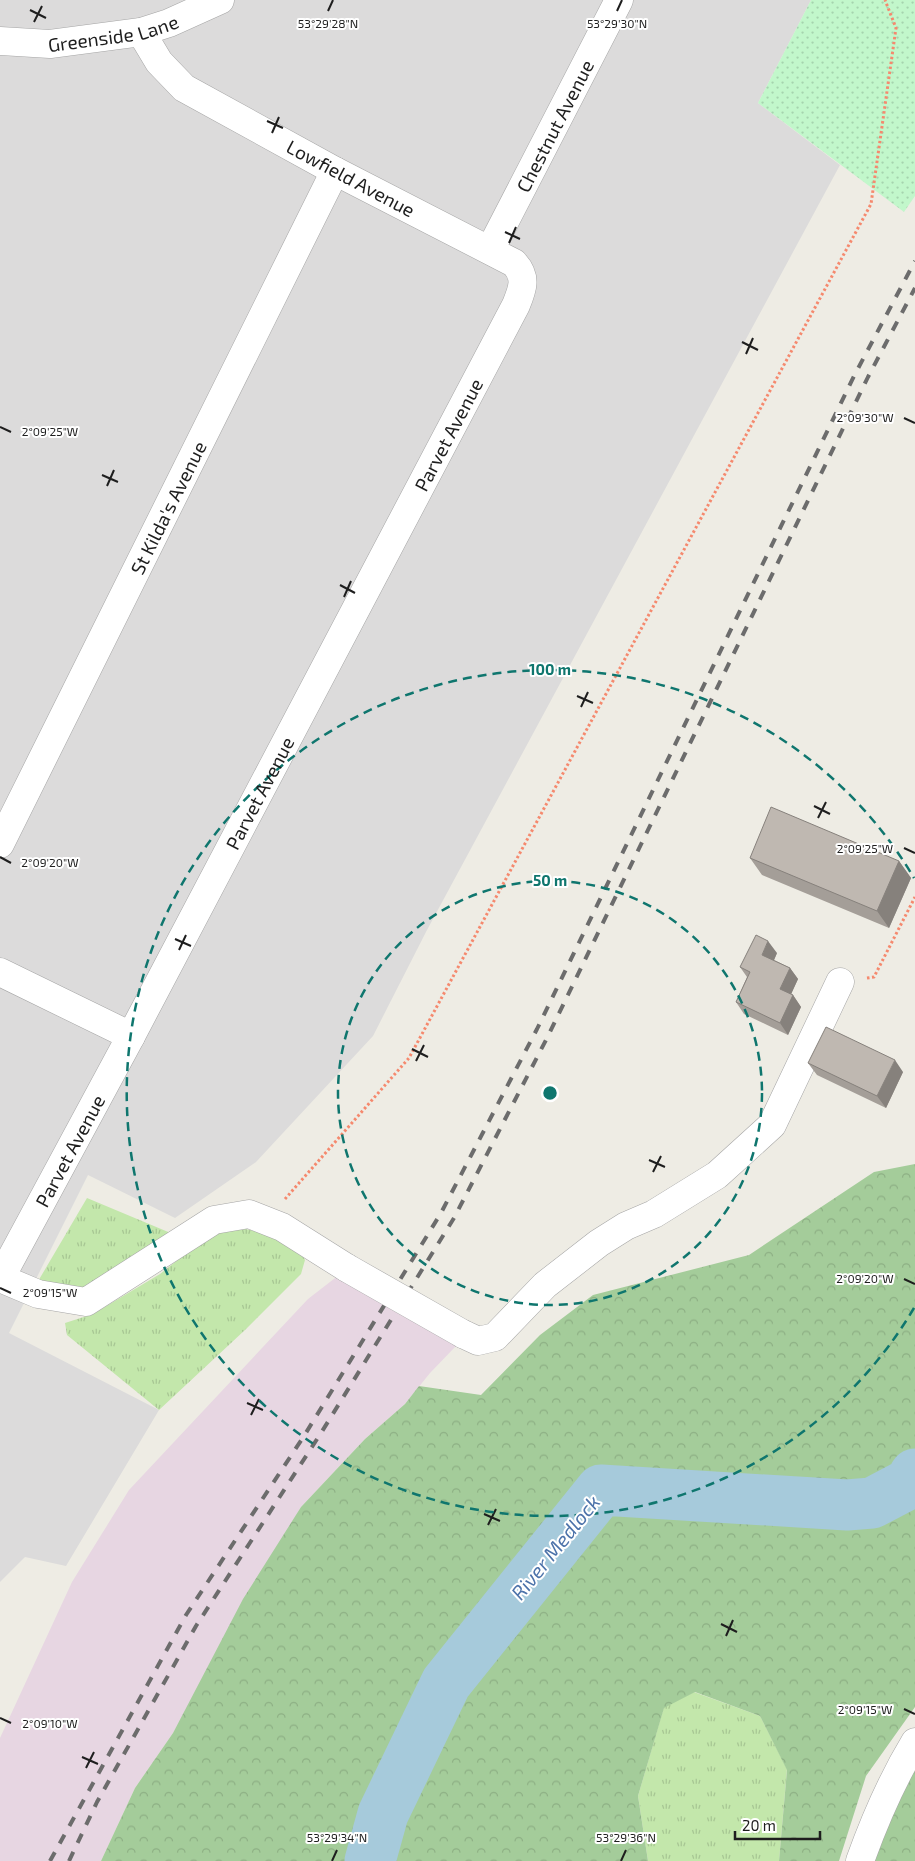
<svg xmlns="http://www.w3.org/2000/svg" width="915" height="1861" font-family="'Exo 2',sans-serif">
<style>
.residential{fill:#dcdbdb}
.railway{fill:#e7d6e2}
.grass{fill:url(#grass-tufts)}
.forest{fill:url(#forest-crowns)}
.park{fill:url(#park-dots)}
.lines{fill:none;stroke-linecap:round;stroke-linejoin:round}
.river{stroke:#a6cadb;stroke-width:51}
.minor-casing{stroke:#a5a5a5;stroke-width:29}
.path{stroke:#f5896e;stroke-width:3;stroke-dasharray:2.5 2.5;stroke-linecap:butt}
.minor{stroke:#fff;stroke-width:28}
.rail{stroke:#6c6c6c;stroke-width:4;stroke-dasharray:10 10;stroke-linecap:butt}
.minor-bridge-casing{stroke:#a5a5a5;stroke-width:29;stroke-linecap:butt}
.minor-bridge{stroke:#fff;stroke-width:28}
.wall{fill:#a49e98}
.shaded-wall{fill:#86817c}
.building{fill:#bfb8b1;stroke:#86817c}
.ticks{fill:none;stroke:#1e1e1e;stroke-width:2}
.ring{fill:none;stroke:#0f766e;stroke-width:2.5;stroke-dasharray:9 6}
.labels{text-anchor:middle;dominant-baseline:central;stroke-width:4;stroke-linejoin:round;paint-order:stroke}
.street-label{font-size:19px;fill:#1e1e1e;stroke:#fff}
.water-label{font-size:20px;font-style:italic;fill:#4d73aa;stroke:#fff}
.ticks-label{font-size:12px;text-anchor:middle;fill:#1e1e1e;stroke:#fff;stroke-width:4;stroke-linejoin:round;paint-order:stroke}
.centre{fill:#0f766e;stroke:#fff;stroke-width:2.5}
.ring-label{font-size:15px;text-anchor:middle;font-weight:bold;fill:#0f766e;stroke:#fff;stroke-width:4;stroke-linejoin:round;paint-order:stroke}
</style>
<defs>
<pattern id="grass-tufts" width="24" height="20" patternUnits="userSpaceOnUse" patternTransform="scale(1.25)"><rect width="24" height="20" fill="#c3e7ab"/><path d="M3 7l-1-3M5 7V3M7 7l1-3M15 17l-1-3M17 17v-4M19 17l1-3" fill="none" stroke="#a7c693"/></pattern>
<pattern id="forest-crowns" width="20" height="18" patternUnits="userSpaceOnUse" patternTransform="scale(1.25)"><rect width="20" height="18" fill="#a4cc9a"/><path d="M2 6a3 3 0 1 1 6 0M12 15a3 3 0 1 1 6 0" fill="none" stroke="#8daf84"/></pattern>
<pattern id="park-dots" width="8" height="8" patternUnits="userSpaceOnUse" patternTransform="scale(1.25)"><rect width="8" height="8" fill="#c2f7cb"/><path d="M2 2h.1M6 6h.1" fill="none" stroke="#a6d3ae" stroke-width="1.8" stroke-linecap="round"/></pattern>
</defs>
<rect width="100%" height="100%" fill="#eeece4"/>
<path class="residential" d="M0,0h811l-53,103 82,62 -413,765 -54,106 -117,126 -81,56 -87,-43 -79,158 150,77 -93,156 -41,-9 -25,25z"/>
<path class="railway" d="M339,1275l117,71 -26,27 -25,31 -40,35 -64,68 -128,226 -38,55 -34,73h-101v-123l72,-156 57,-92 179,-191z"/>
<path class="grass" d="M87,1198l86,36 -86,55 -50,-6z
M245,1229c20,4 51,11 60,31l-4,14 -56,56 -86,80 -92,-75 -2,-12 28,-9 67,-40 53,-42z
M694,1692l66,24 27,53 -8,92h-131l-10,-65 26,-89z"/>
<path class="forest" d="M915,1164v543l-49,69 -27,85h-60l8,-91 -27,-54 -65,-24 -31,16 -26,88 10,65h-547l34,-73 38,-55 70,-134 58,-92 64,-68 40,-35 14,-18 62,9 59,-60 53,-40 156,-40 125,-83z
M915,1758v103h-44z"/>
<path class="park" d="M811,0h104v196l-11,16 -146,-109z"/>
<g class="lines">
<path class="river" d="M370,1861l13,-47 63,-131 155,-193 246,15 25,-2 38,-20 5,-9"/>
<g class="minor-casing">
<g id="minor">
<path id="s1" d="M0,41l50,3 91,-12 28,-9 51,-23"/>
<path id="s2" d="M490,250l129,-250"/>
<path id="s3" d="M0,844l335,-673"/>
<path d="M0,972l131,64"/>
<path d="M0,1278l38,16 48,8 128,-82 35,-6 33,13 65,41"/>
<path id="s4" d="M0,1279l131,-243 385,-731c7,-17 11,-28 -2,-42l-179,-92 -151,-83 -25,-26 -18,-30"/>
<path d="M463,1334l15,7 17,-4 50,-52 54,-42 27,-17 28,-12 63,-39 55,-50 68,-143"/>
<path d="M860,1861c15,-42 32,-81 55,-119"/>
</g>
</g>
<path class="path" d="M867,978l7,-1 41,-80
M285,1199l124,-141 462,-854 25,-176 -11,-28"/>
<use href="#minor" class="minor"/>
<path class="rail" d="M50,1861l136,-246 118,-179 137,-223 96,-184 317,-653 61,-115
M69,1861l28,-59 99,-176 125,-193 133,-215 93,-180 321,-661 47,-89"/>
<g class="minor-bridge-casing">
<path id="minor-bridge" d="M347,1268l116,66"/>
</g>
<use href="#minor-bridge" class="minor-bridge"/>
</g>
<path class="wall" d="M750,858l149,3 12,17 -22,50 -127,-53z
M777,953l-3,7 16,8 8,11 -7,15 2,1 8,12 -13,28 -44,-21 -8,-12 11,-25 -7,-10z
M808,1063l95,9 -17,36 -69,-33z"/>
<path class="shaded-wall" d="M899,861l12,17 -22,50 -12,-17z
M768,941l9,12 -6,14 -9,-12z
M790,968l8,11 -10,22 -8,-12z
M793,995l8,12 -13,28 -8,-12z
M895,1060l8,12 -17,36 -9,-12z"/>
<path class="building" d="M771,807l128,54 -22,50 -127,-53z
M756,935l12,6 -6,14 28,13 -10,21 13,6 -13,28 -44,-21 14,-30 -10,-5z
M826,1027l69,33 -18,36 -69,-33z"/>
<path class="ticks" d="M30,10l16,8M328,11l5,-11M617,11l5,-11M34,22l8,-16M267,121l16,7M272,133l7,-16M505,232l15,7M509,243l7,-16M742,342l16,8M746,354l7,-16M904,418l11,5M0,427l11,5M102,475l16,7M107,486l7,-16M340,585l15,8M344,597l7,-16M577,696l16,7M581,707l7,-15M814,806l16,8M818,818l8,-16M904,848l11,5M0,857l11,6M175,939l16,7M179,950l7,-15M412,1049l16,8M416,1061l8,-16M649,1160l16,7M653,1172l8,-16M904,1279l11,5M0,1288l11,5M247,1403l16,7M251,1415l8,-16M484,1514l16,7M488,1525l8,-16M721,1624l16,8M726,1636l7,-16M904,1709l11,5M0,1718l11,5M82,1757l16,7M86,1768l8,-16M332,1861l5,-11M621,1861l5,-11"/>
<g class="ring">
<circle cx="550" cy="1093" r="212"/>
<path d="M914 1308A423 423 0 1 1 914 878"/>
</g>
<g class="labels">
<g class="street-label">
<text stroke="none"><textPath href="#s1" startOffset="114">Greenside Lane</textPath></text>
<text stroke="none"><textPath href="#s2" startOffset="140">Chestnut Avenue</textPath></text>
<text transform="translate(351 178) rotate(28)">Lowfield Avenue</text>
<text stroke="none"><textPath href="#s4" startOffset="956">Parvet Avenue</textPath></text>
<text stroke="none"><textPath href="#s3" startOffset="376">St Kilda's Avenue</textPath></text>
<text stroke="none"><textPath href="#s4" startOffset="551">Parvet Avenue</textPath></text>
<text stroke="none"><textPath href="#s4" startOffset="146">Parvet Avenue</textPath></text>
</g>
<g class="water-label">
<text transform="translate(555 1547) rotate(-51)">River Medlock</text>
</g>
</g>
<g class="ticks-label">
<text x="328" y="28">53°29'28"N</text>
<text x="617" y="28">53°29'30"N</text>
<text x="865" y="422">2°09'30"W</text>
<text x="50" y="436">2°09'25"W</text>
<text x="865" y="853">2°09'25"W</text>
<text x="50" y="867">2°09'20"W</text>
<text x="865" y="1283">2°09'20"W</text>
<text x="50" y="1297">2°09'15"W</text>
<text x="865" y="1714">2°09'15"W</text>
<text x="50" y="1728">2°09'10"W</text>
<text x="337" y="1842">53°29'34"N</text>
<text x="626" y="1842">53°29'36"N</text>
</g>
<circle cx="550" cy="1093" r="8" class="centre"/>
<g class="ring-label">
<text x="550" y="675">100 m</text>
<text x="550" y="886">50 m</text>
</g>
<path d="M735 1831v8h85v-8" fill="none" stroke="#1e1e1e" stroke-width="2.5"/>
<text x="742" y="1831" font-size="15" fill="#1e1e1e" stroke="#ffffff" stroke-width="4" paint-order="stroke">20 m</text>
</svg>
